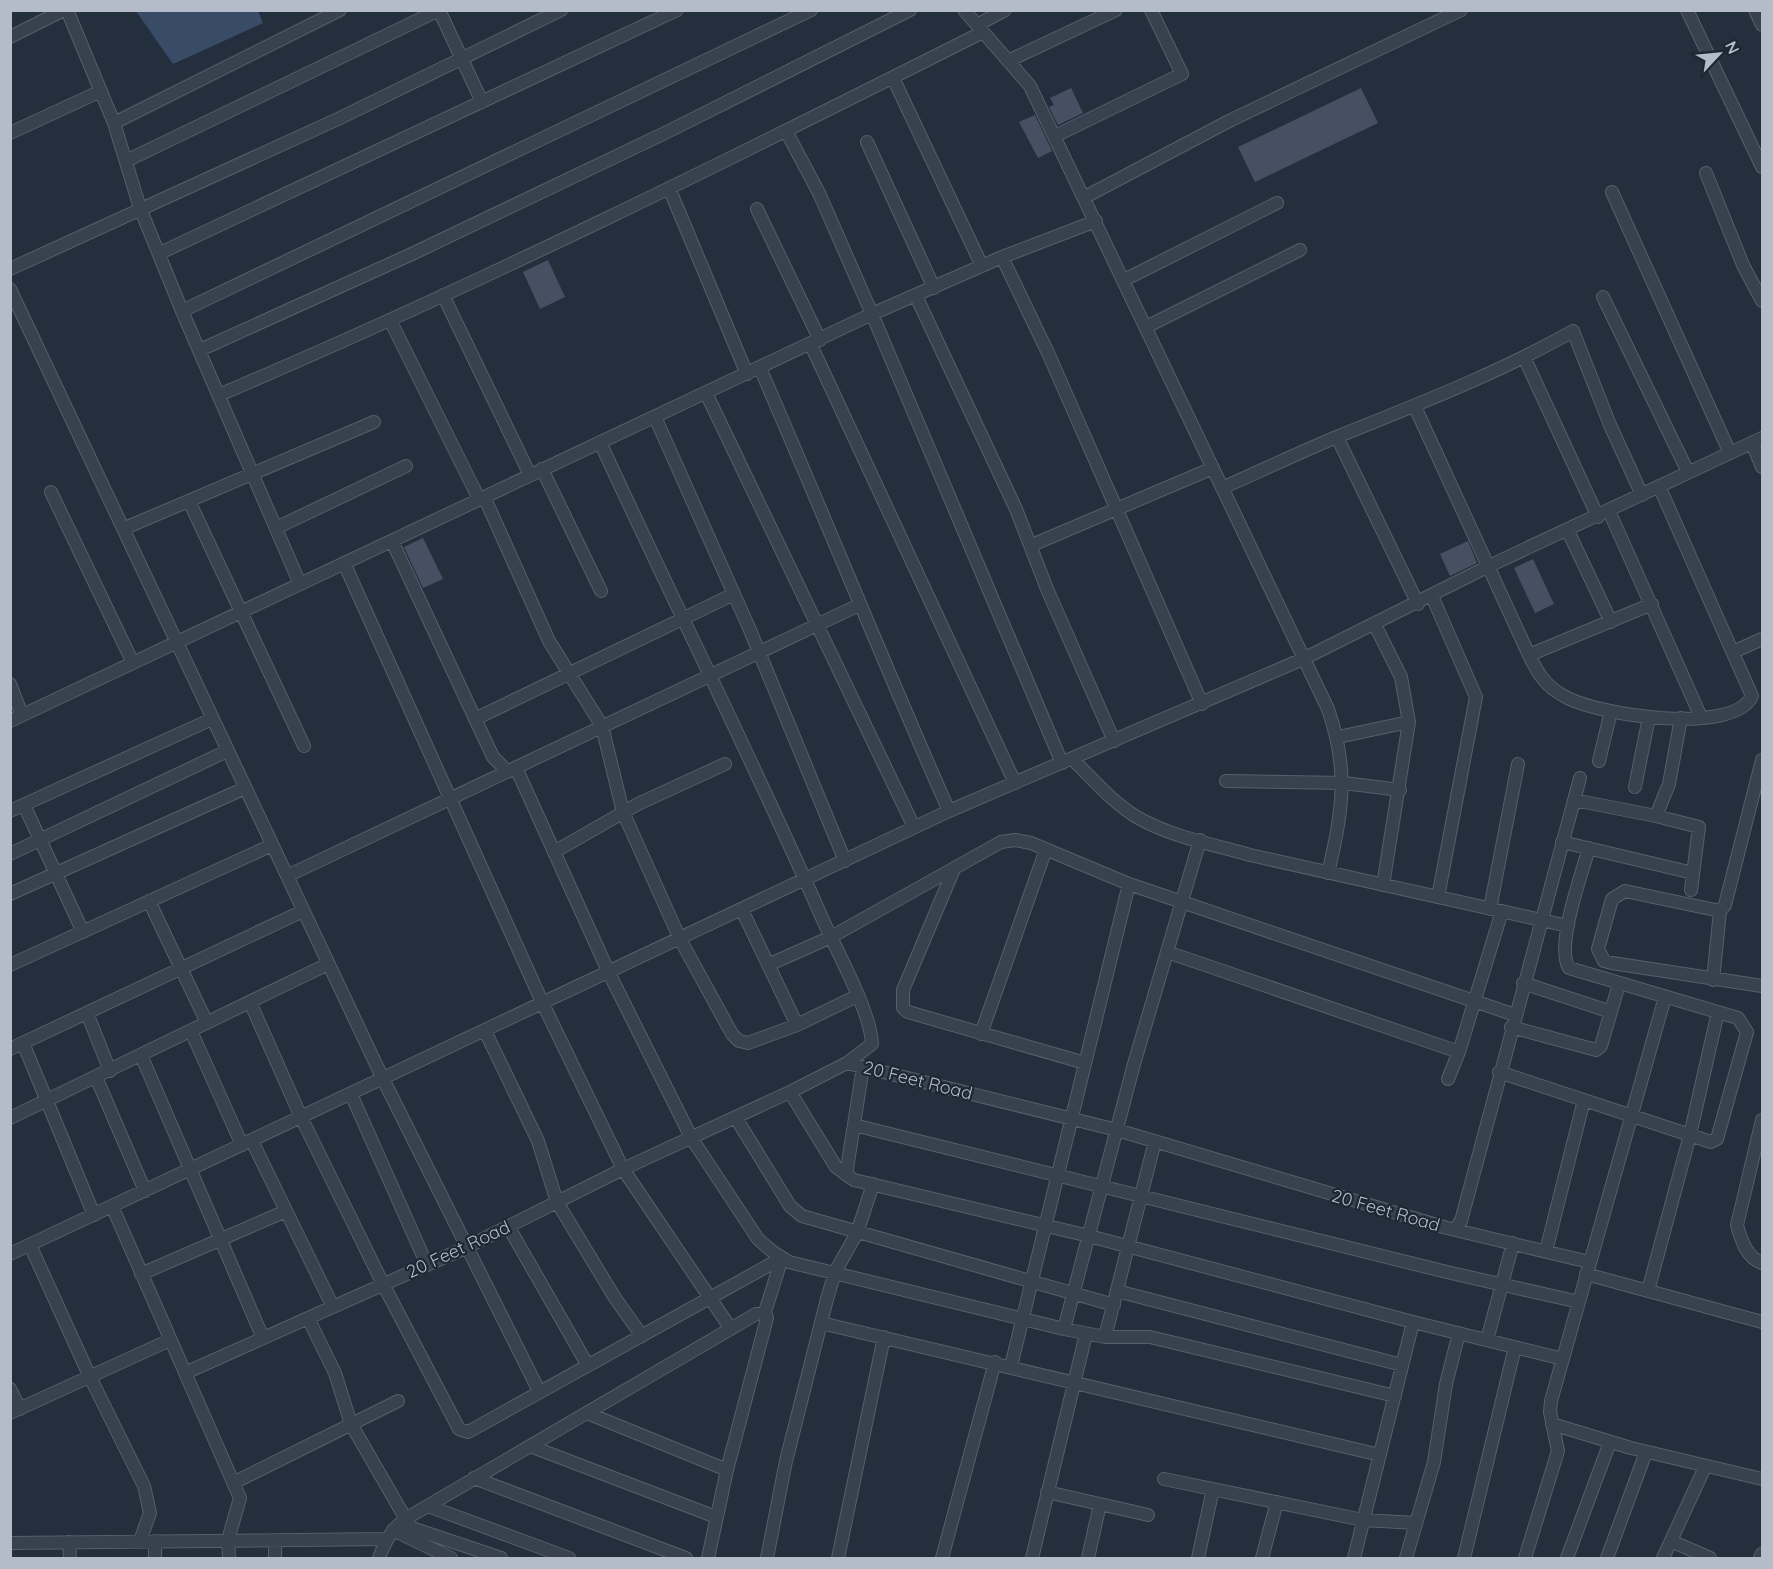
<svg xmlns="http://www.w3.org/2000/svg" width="1773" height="1569" font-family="Quicksand,sans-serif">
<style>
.water{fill:#394c67}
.building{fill:#455162}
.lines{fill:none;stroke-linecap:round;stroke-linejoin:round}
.minor-casing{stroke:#565f6c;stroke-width:14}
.minor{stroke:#38414e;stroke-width:12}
.labels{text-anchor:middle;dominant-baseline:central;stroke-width:4.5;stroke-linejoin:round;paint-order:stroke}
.street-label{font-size:18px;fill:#b4bcc9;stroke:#1d2633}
</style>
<rect width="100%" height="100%" fill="#242f3e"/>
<path class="water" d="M136,11h122l5,12 -90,41z"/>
<path class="building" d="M1071,88l12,25 -25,12 -9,-18 5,-2 -4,-7z
M1361,88l17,35 -123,59 -17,-35z
M1035,115l17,36 -14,7 -19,-36z
M548,260l17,37 -25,12 -17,-37z
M423,538l20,41 -20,9 -19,-41z
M1468,541l9,22 -27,13 -10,-22z
M1533,559l21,45 -19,9 -21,-45z"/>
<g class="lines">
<g class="minor-casing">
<path id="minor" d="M67,10l47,113 26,85 42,103 118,273
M439,10l43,92
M964,10l66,76 298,623c21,60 15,103 0,164
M1687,10l75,157
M1755,10l7,15
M977,25l28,-15
M10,37l54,-27
M1008,61l108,-51
M893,78l89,188
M114,123l226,-113
M786,131l33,62 53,121 190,449
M10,133l91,-42
M1055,136l127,-62 -31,-64
M867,142l67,146
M126,161l313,-151
M1706,173l37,92 19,36
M669,188l78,186
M1612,192l118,261
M1085,197l146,-77 230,-110
M757,209l63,131
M160,253l517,-243
M1002,257l47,98 153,349
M10,269l328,-150 223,-109
M1124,280l153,-77
M10,289l373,790 156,312
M443,295l87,180
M916,296l100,213 31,80 67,152
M1603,297l85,175
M182,311l629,-301
M390,320l89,179 7,2 63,140 53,85 21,86 57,127 52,95 7,7 9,2 49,-18 60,-29
M1146,327l154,-77
M811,345l204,438
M200,350l214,-97 253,-121 243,-122
M1524,357l74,160
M760,368c64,147 124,296 189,443
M706,393l208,434
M219,395c259,-110 512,-236 764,-363
M1415,407l114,248c8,17 17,32 35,41 31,19 170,40 188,0l-93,-210
M655,417l95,213 95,231
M1337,437l81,167
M1752,443l10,24
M542,469l59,122
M1222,488c39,-17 78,-36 117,-52 79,-32 160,-63 234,-105l37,94 32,70
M51,492l82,171
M189,501l115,245
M1609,511l92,206
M125,528l249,-106
M276,528l130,-62
M1568,531l43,91
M392,541l101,216 14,14 10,-1 92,203 83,166 66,100 15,13 16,10 275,67 41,8h45l245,59
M1032,545l181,-77
M344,563l199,441 80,165 108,160
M1432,596l44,101 -38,200
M1733,652l29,-13
M1529,655l123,-51
M10,684l12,31
M475,719l259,-125
M10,721l862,-407 130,-57 94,-36
M1338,737l71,-15 -8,-45 -26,-52
M1072,759c20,19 39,42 63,57 33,20 77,28 115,39l318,71
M1762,760l-37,145 -5,6 -95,-20 -13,8 -14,50 6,12 8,2 150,23
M1599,761l12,-50
M1226,781l118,2 56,7
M1635,787l14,-70
M1574,800l82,16 43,11 -8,63
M24,805l59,127
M10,811l202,-92
M1656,816l13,-32 12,-66
M1562,842l131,31
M554,852l84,-48 87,-40
M10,854l217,-103
M954,869l-51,121v18l5,4 177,51
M287,876l572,-271
M1383,885l26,-163
M10,894l235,-106
M149,901l58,122
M1490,909l28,-145
M742,910l55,115
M1167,952l292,100
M10,965l262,-120
M768,965l63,-28 170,-95 14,-2 16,3 98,41 386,131
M1713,980l7,-69
M1523,983l88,29
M250,1002l51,115 82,167 76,145 9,3 314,-174
M87,1013l23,58
M1511,1027l85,23 5,-4 18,-62
M191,1031l51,114
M485,1031l53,110 19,61 58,96 27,38
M981,1034l65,-185
M23,1043l71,172
M10,1049l293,-138
M141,1055l122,283
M847,1063l270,67 330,98 142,34
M1499,1072l191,63 21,7 6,-3 30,-107 -9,-14 -169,-50c-14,-21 13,-95 20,-120
M96,1077l49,114
M1448,1079l11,-27 43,-141
M790,1092l46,75 18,13 235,56 324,86 150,37
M351,1094l76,171
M10,1118l318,-154
M736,1118l54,88 12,10 312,89
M1762,1120l-25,105c4,15 10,33 25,38
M854,1125l597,148 128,29
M252,1141l81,166
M846,1175l17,-108
M112,1206l128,292 -12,42 1,18
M508,1226l79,138
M1455,1229l6,-8 119,-443
M30,1245l60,132 54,109 6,27 -10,28
M1546,1251l38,-151
M10,1254l939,-443 354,-152 186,-93 273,-128
M141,1274l145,-63
M1586,1274l176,48
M1117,1291l285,74
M1648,1291l42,-156 28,-123
M765,1312l17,-54
M308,1318l27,55 16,51 60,104
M821,1323l559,132
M1064,1329l70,-265 66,-224
M1105,1337l50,-196
M1487,1340l26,-97
M1011,1366l118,-482
M185,1373l280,-125 158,-79 167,-77 57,-29 25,-19c-1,-32 -36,-94 -50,-126 -70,-160 -149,-317 -222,-476
M10,1389l10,20
M10,1413l160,-73
M587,1413l140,57
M1552,1424l79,24 131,31
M530,1446l186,71
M474,1478l212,80
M1164,1479l199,41 53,3
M233,1483l165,-82
M1047,1492l101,23
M428,1506l141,52
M406,1526l95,32
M393,1530l58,28
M275,1540v18
M1671,1541l39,17
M69,1542l1,16
M10,1543l377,-4
M155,1558v-17
M379,1558c6,-16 13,-30 28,-40l349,-204 9,-2 2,6 -40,152 -19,88
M767,1558l19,-97 41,-162 8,-27 22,-39 16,-49
M838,1558l46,-221
M942,1558l53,-196
M1032,1558l54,-224
M1088,1558l12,-54
M1198,1558l15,-69
M1262,1558l15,-56
M1354,1558l59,-236
M1406,1558l28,-96 12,-78 13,-51
M1464,1558l51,-211
M1525,1558l33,-107 -8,-39 1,-11 114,-404
M1567,1558l43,-116
M1607,1558l39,-106
M1663,1558l42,-91
M1760,1558l2,-4"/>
</g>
<use href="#minor" class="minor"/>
</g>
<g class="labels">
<g class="street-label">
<text transform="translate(918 1080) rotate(14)">20 Feet Road</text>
<text transform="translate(1386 1210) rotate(16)">20 Feet Road</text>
<text transform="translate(458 1249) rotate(-25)">20 Feet Road</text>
</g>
</g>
<rect width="1773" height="1569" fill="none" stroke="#b4bcc9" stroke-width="24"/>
<g transform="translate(1719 54) rotate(64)" stroke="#1d2633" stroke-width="4.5" paint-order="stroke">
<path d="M0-4.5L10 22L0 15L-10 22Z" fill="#b4bcc9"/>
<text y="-9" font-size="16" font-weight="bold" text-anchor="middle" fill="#b4bcc9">N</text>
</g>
</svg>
